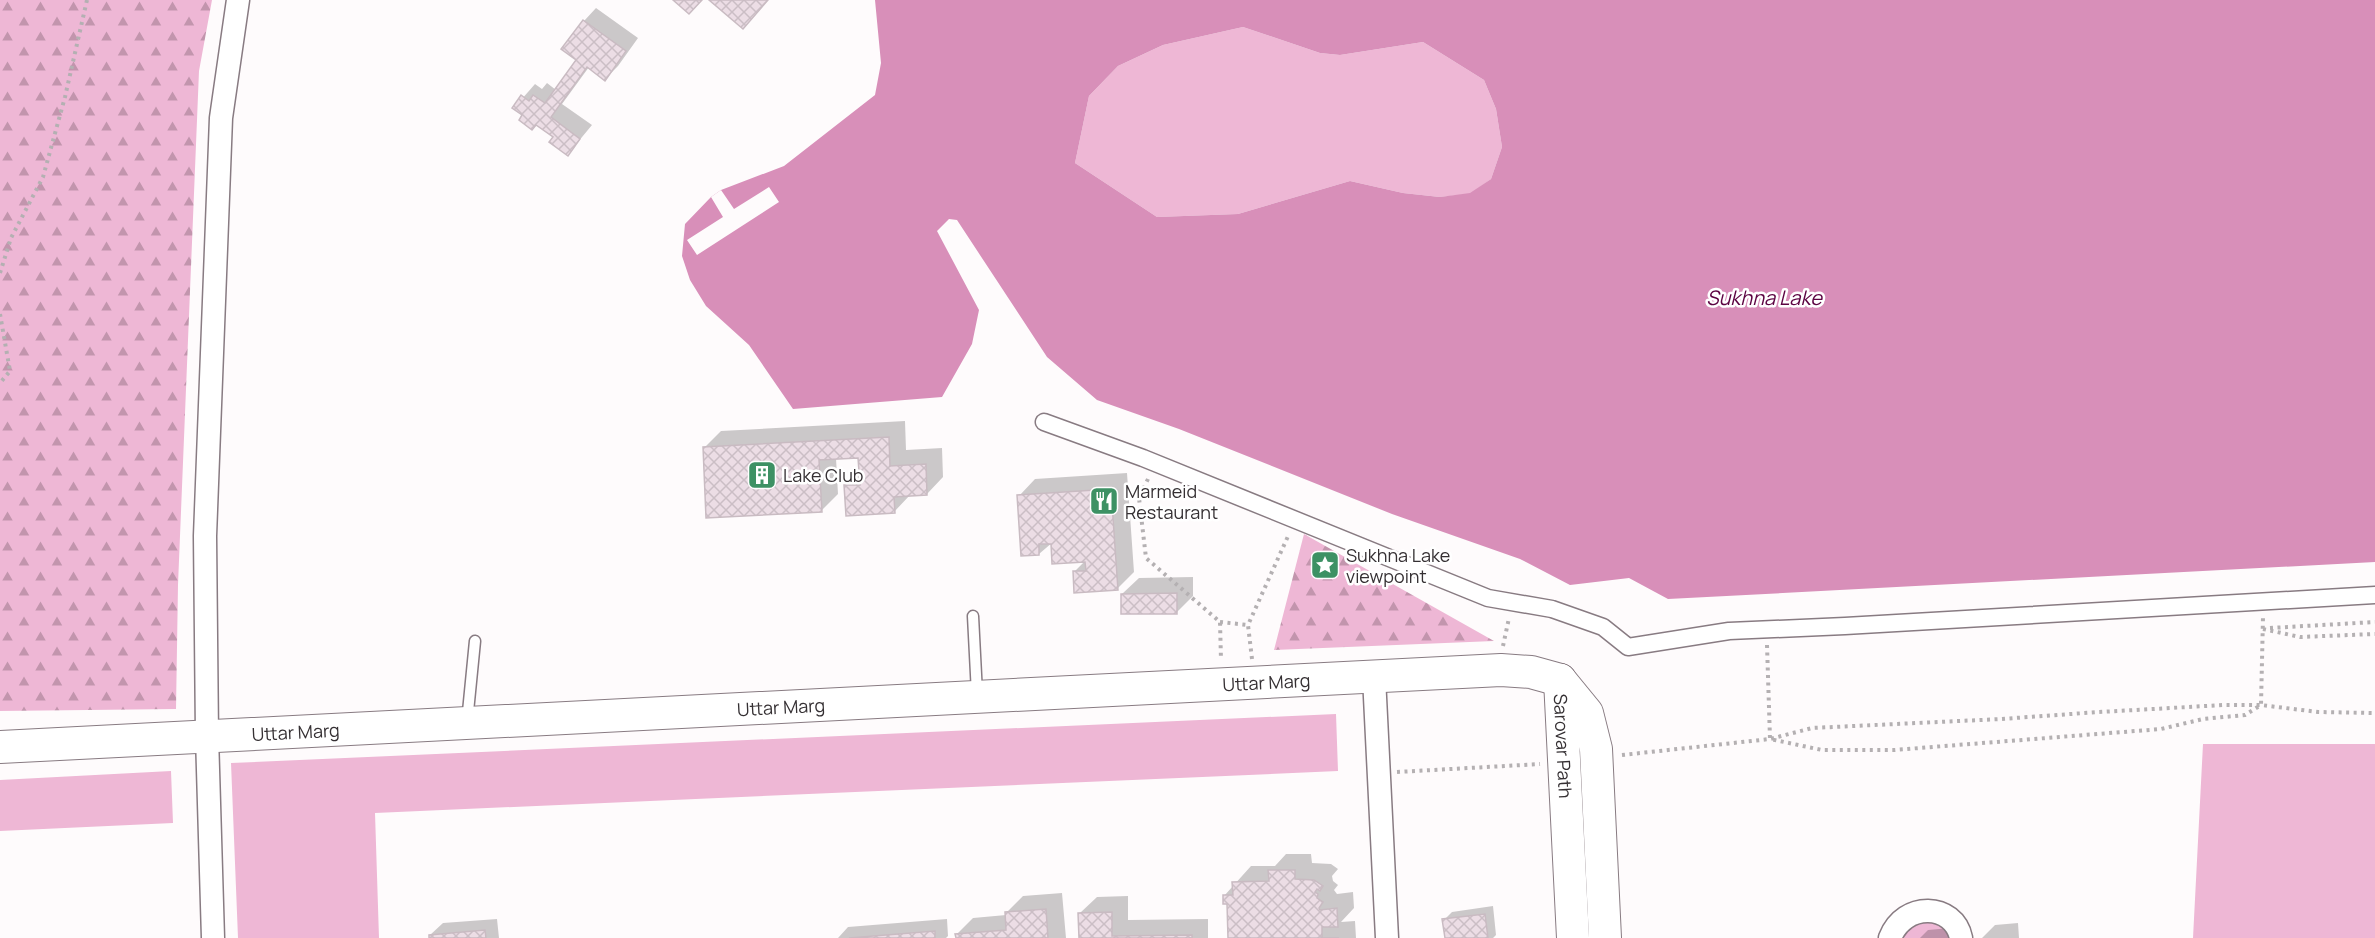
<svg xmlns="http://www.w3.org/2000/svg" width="2375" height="938" font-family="Manrope,sans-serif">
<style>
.green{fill:#eeb7d5}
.forest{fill:url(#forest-firs)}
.water{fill:#d88fb9;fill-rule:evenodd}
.pier{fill:#fefbfc}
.shadow{fill:#0003}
.building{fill:url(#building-cross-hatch);stroke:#c9bbc2;stroke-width:1.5}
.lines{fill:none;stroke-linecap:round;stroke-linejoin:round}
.service-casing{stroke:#887b82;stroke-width:13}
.pedestrian-casing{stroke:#887b82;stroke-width:19}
.minor-casing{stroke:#887b82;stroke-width:25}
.secondary-casing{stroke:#887b82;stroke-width:34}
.path{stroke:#b4b0b2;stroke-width:4;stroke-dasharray:3 4.5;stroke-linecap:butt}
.service{stroke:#fff;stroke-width:10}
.pedestrian{stroke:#fff;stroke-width:16}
.minor{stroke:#fff;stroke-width:22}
.secondary{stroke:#fff;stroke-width:32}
.labels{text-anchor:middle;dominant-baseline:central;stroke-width:5;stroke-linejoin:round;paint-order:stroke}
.poi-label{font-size:18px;fill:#353033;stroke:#fff;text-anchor:start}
.street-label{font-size:18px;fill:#353033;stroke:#fff}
.water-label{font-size:20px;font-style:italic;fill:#5c0342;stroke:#fff}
</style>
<defs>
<pattern id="forest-firs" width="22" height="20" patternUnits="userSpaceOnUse" patternTransform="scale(1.5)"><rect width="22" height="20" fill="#eeb7d5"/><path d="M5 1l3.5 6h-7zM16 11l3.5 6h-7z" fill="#c295ad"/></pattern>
<pattern id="building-cross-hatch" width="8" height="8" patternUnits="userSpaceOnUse" patternTransform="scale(1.5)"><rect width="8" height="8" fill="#ecdde5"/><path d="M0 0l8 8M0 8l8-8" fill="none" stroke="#cbbec5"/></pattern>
</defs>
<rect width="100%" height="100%" fill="#fefbfc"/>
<path class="green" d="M1243,27l77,26 20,2 83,-13 61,38 12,29 6,38 -11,32 -21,15 -30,3 -37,-4 -53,-12 -112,33 -81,3 -82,-54 14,-67 29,-30 45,-21z
M1336,714l2,57 -963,42 4,125h-141l-7,-175z
M2203,744h172v194h-182z
M171,771l2,52 -173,8v-51z
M1916,918l31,7 2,13h-54z"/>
<path class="forest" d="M0,0h212l-13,71 -21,514 -2,124 -176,2z
M1304,534l190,107 -220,9z"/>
<path class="water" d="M875,0h1500v562l-707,37 -39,-21 -59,7 -50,-26 -128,-45 -213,-85 -82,-29 -50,-43 -90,-137 -8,-1 -12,12 42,79 -7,34 -30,53 -149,12 -44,-64 -43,-39 -16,-26 -8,-24 3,-32 26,-27 10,-7 63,-24 91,-71 6,-32zM1243,27l77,26 20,2 83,-13 61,38 12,29 6,38 -11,32 -21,14 -30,4 -37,-4 -53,-12 -112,33 -81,3 -82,-54 14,-67 29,-30 45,-21z"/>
<path class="pier" d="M769,187l10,15 -82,53 -10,-15 36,-23 -12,-20 10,-7 13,19z"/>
<path class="shadow" d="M596,8l42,30 -20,28 -13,13 -16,-12 -27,37 30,21 -24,29 -13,-17 -41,-29 21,-24 7,5 5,-6 9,7 22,-31 6,-38z
M905,421l1,29 36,-2 1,29 -16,17h-16l-17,18 -48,-26 14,-15v-15l-24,2 2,36 -17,17 -117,-63 17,-17z
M1127,473l7,99 -17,17 -43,-17 12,-12 -33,-18 -14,12 -20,-58 16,-17z
M1193,577v19l-17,17 -54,-19 17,-16z
M1286,854h25l1,9 19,1 7,5 -6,7 1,5 5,4 -4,5 3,4 16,-2 1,16 -13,14 14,-1 1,17h-126l-1,-35 -5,-7 27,-30h24z
M1062,893l4,45h-109v-4l16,-16 33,-3v-2l17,-17z
M1128,896v24l80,-1v19h-128v-25l17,-16z
M1493,906l3,29 -3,3h-47l-2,-18 8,-8z
M497,919l2,19h-69v-3l13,-12z
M947,919l1,17 -2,2h-108l10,-11z
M2018,923l1,15h-37l13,-13z
M1950,928l1,10h-31l8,-8z"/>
<path class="building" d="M673,0h29l-13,14z
M709,0h59l-25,29z
M583,20l43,31 -21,30 -18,-14 -36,50 29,22 -12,17 -19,-14 4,-5 -17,-12 -4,5 -13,-10 3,-5 -10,-7 9,-13 8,6 4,-6 12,8 31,-43 -15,-11z
M889,437l1,29 36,-2 1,31 -33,2 1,16 -49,3 -2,-31h16l-2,-27 -39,2 3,52 -116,6 -3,-71z
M1111,489l7,101 -44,3 -1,-22h13l-1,-9 -33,2 -1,-20h-12v11l-18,1 -4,-61z
M1177,593v21h-56v-20z
M1268,870h27v9l19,1 9,6 -3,5 -3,-2 -2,3 3,2 -1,4 6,4 -4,6 1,2 17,-2 1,19h-16v11h17h-111l-1,-34h-4v-9h10l-1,-13 37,-1z
M1046,909l2,29h-92l-1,-4 51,-4 -1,-18z
M1112,912v24l80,-1v3h-113l-1,-25z
M1485,914l3,24h-43l-3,-19z
M485,930l1,8h-57v-3z
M935,931v7h-86z"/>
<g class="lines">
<g class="service-casing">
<path id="service" d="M973,616l4,78
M467,722l8,-81"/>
</g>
<g class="pedestrian-casing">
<path id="pedestrian" d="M1044,422l99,36 345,140 64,11 51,18 25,20 101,-16 116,-5 530,-31"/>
</g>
<g class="minor-casing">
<path id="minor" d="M1374,677l13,261
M213,938l-6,-202 -2,-200 16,-418 17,-118
M1890,938c14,-37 64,-35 71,0"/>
</g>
<g class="secondary-casing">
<g id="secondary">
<path d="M1560,680l27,33 9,36 9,189"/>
<path id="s1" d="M1560,680l13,258"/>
<path id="s2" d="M0,747l1501,-77 30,2 29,8"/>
</g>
</g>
<path class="path" d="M0,273l11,-35 32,-61 22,-80 22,-97
M0,314l10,57 -10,12
M1148,479l-9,19 7,60 74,64 1,38
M1220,622l28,3
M2270,628l105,-6
M2263,629l37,8 75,-3
M1767,645l3,94 52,11h72l267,-21 42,-10 42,-4 16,-10 2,-88
M1503,646l6,-28
M1252,659l-4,-34 41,-91
M1622,755l148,-16 42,-11 189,-9 98,-7 125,-7h37l57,7 57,1
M1397,772l143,-8"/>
<use href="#service" class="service"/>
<use href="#pedestrian" class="pedestrian"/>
<use href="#minor" class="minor"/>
<use href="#secondary" class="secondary"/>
</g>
<defs>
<g id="building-square" transform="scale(1.5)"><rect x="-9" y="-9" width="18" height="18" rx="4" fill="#3d9164" stroke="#fff"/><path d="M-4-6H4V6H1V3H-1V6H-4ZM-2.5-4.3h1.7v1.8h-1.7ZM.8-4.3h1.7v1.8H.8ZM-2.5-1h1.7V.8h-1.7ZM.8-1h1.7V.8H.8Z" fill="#fff"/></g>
<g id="restaurant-square" transform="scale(1.5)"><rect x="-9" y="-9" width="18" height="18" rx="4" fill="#3d9164" stroke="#fff"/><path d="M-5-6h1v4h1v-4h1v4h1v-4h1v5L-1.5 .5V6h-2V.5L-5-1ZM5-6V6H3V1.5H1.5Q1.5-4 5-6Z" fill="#fff"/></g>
<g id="sight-square" transform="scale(1.5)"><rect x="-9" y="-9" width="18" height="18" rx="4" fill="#3d9164" stroke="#fff"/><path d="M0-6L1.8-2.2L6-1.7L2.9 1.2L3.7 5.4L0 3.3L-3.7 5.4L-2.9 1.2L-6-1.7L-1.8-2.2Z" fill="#fff"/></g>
</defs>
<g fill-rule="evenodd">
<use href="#building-square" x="762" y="475"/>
<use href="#restaurant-square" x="1104" y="501"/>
<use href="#sight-square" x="1325" y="565"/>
</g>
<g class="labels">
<g class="poi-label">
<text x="783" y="475">Lake Club</text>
<text x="1125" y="491">Marmeid<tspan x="1125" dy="21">Restaurant</tspan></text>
<text x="1346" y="555">Sukhna Lake<tspan x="1346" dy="21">viewpoint</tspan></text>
</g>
<g class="street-label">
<text stroke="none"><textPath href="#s2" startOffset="1268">Uttar Marg</textPath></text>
<text stroke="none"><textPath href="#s2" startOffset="782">Uttar Marg</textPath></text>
<text stroke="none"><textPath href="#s2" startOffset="296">Uttar Marg</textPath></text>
<text stroke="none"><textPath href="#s1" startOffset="66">Sarovar Path</textPath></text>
</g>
<g class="water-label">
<text x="1764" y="297">Sukhna Lake</text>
</g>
</g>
</svg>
